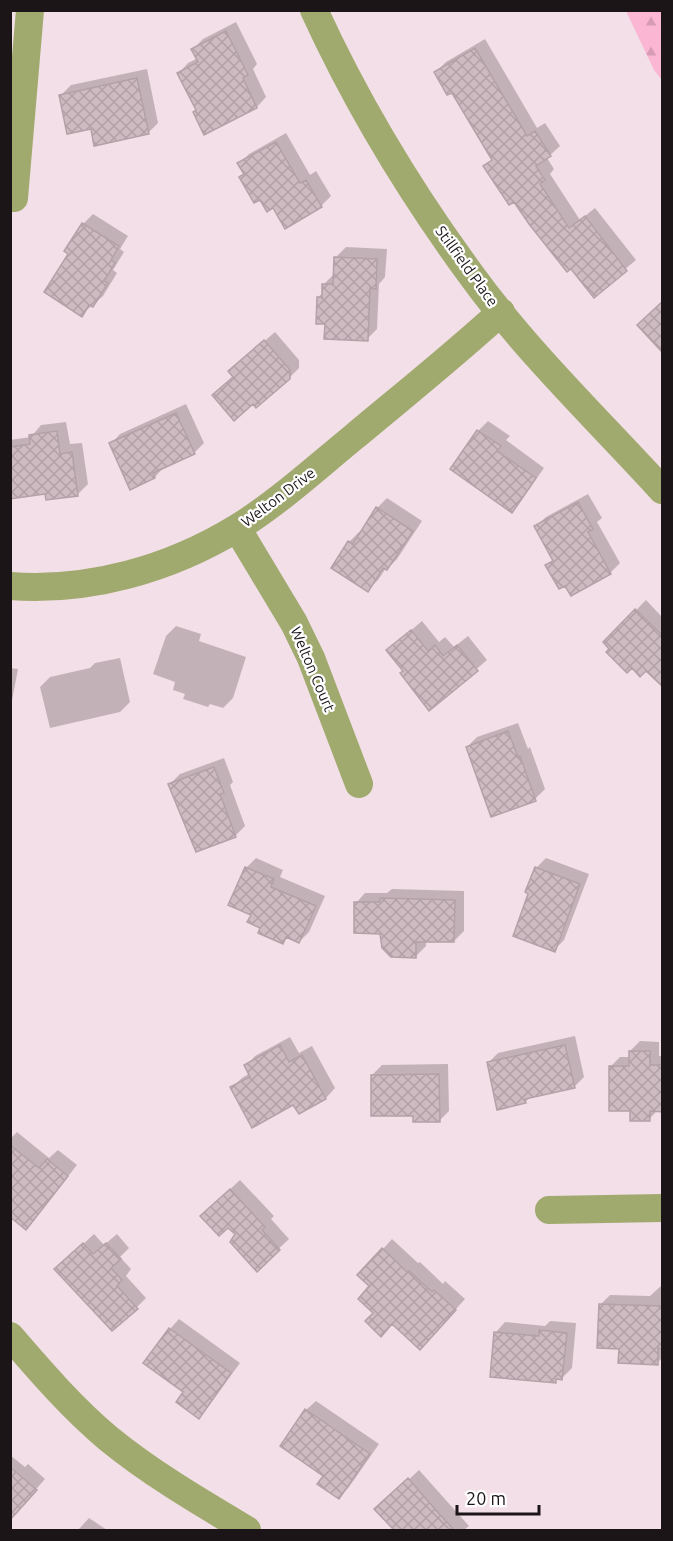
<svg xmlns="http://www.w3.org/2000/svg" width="673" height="1541" font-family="Ubuntu,sans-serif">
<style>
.forest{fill:url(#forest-firs)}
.shadow{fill:#0003}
.building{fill:url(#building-cross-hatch);stroke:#b4a1a8;stroke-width:1.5}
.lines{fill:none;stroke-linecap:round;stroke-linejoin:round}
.minor{stroke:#a1aa6e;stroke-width:28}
.labels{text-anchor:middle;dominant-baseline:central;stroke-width:4.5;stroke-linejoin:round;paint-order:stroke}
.street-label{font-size:15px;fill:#1c1518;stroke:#fff}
</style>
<defs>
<pattern id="forest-firs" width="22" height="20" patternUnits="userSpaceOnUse" patternTransform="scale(1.5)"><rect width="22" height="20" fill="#fab6d2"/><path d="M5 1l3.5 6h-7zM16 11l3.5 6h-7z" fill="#d69cb4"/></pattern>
<pattern id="building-cross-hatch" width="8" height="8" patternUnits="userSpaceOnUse" patternTransform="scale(1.5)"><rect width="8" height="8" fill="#cebbc2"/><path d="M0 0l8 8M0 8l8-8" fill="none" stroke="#b0a0a6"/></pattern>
</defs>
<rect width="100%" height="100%" fill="#f3dfe7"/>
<path class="forest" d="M626,11h36v69l-8,-10z"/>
<path class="shadow" d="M236,22l21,42 -4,5 13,28 -9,10 -52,26 -8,-23 -18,-37 9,-10 10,-5 -5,-9 10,-10z
M485,39l52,89 8,-5 15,23 -13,12 7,11 -4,5 30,46 15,-12 41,52 -42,35 -109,-129 8,-8 -41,-67 -16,-19 10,-10z
M147,69l11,54 -10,10 -56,-5 -31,-33 10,-10z
M286,133l24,42 6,-4 15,25 -10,10h-48l-34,-42 10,-10z
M93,214l35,22 -8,13 4,3 -11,18 4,3 -14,23 -22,19 -10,-61 -5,-3 17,-27z
M346,247l41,2 -2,28 -6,7 -2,45 -10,10 -41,-16 -8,-26 6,-5v-8l10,-10 2,-17z
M275,332l24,28v8l-10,10 -36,24 -39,-7 20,-19 6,-14z
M186,404l18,39 -10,10 -30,14 -9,10 -44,-33 9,-10z
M488,421l22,15 -4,4 38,28 -23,33 -10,10 -59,-42 26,-38z
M66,422l4,22 12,-1 6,41 -10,10 -31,-2 -37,5v-57l21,-3 10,-12z
M588,494l14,24 -5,4 23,41 -10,10 -44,11 -19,-19 6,-6 -17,-33 10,-9z
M387,498l35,23 -25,38 -10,10 -1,-1 -8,12 -10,10 -19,-48 10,-10 2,1 16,-25z
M646,600l16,17v68l-16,-16 -35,-20 -6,-7z
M422,621l17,21 6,-5 9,10 14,-11 19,24 -57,49 -25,-39 -17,-20z
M176,626l25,8 -2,7 47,16 -13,41 -10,10 -13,-4 -2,3 -25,-8 2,-5 -12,-4 2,-8 -22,-8 13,-38z
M120,658l10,44 -10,10 -70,16 -10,-41 10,-10 40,-9 5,-5z
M10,668l8,1 -8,42z
M518,723l10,26 2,-2 15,42 -10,10 -68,-52 10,-10z
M224,758l9,24 -3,3 15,41 -10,10 -65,-52 10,-10z
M256,858l27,12 -3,7 45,19 -16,36 -10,10 -11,-5 -6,5 -20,-14 -9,-14 -7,-46z
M546,858l43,16 -25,66 -10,10 -24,-57 6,-25z
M392,889l72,2v40l-10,10 -28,-1v6l-10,10 -35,-24 -25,-29 9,-10h22z
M575,1036l9,41 -10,10 -43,10 -6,5 -37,-39 10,-10z
M290,1037l9,16 13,-7 23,42 -9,10 -32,5 -62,-16 10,-9 8,-5 -4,-7 9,-10z
M640,1041l19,1v14h3v54h-4l-9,9 -17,-9 -22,-43 10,-10h10v-6z
M448,1064l1,47 -10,10 -67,-46 10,-10z
M17,1132l32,26 9,-8 19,15 -42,53 -25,-2v-77z
M240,1180l34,36 -3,3 18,20 -32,30 -20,-35 -25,-28z
M94,1234l10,11 13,-11 12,14 -9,9 11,12 -5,7 20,22 -10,10 -70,-48z
M392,1239l26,24 2,-1 23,22 2,-3 20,18 -35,39 -37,-15 -18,-10 -4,-27 12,-37z
M661,1286h1v72l-5,5 -57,-58 10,-10 40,1z
M179,1319l61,44 -32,44 -9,10 -14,-25 -40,-29 25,-34z
M550,1321l26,2 -4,45 -10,10h-3l-4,3 -59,-49 9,-10 40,4z
M316,1401l63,43 -30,43 -10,10 -14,-22 -19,-65z
M10,1455l15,12 3,-3 17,15 -35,40z
M419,1470l50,56 -5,4h-68l-19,-21z
M89,1518l18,12h-29z"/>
<path class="building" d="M226,31l22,44 -5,3 14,30 -53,27 -11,-23 3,-2 -19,-37 21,-11 -7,-13z
M475,48l52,88 8,-5 16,25 -15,10 9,14 -5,4 29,44 16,-12 42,55 -33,27 -23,-29 -4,3 -38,-48 -15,-22 -5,3 -26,-39 9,-6 -40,-67 -5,2 -13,-23z
M137,78l12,56 -55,12 -3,-17 -24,5 -8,-39z
M276,142l24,41 6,-3 16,27 -37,22 -12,-21 -6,4 -7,-12 -6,3 -15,-26 5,-3 -7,-11z
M82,223l37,23 -8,14 4,3 -11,18 4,2 -15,24 -4,-2 -7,12 -38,-25 24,-38 -4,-3z
M334,257l43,2 -1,30 -6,-1 -2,53 -44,-2 1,-15h-9l1,-27h5v-13h11z
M663,301v52l-26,-28z
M264,340l26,30v9l-34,29 -3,-4 -19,17 -22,-26 21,-18 -5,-6z
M176,413l19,41 -42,19 2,5 -25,12 -21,-47z
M477,430l24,16 -4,5 39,27 -24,35 -62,-44z
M57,431l3,23 12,-2 6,44 -32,4 -1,-6 -35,5v-52l20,-3 -1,-9z
M578,502l15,27 -5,3 23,42 -40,22 -6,-10 -6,3 -14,-24 8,-4 -19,-35z
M376,507l37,24 -26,39 -4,-2 -15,24 -37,-24 17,-27 5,3z
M635,609l28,27v51l-17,-16 -6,6 -8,-9 -5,5 -21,-21 3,-3 -6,-7z
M411,630l17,21 7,-6 8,11 14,-11 21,26 -49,40 -29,-38 3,-2 -17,-21z
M508,731l10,26 2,-1 16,45 -45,16 -25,-70z
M214,767l10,26 -4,1 16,43 -40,15 -28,-68z
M245,867l29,12 -3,8 45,19 -17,37 -13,-6 -3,7 -25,-11 2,-5 -13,-6 4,-7 -23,-10z
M535,867l45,17 -25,68 -42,-16 15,-42 -3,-2z
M380,898l75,2 -1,42h-38v16l-25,-1 -9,-9 -2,-14 -26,-1v-31h26z
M280,1045l9,17 13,-7 24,44 -27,15 -6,-9 -41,23 -22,-41 20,-10 -6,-12z
M565,1045l10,43 -50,11 1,4 -29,7 -10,-48z
M629,1051h21v14h13v47l-13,-1v10h-20v-10h-21v-45h20z
M439,1074l1,48h-27v-6h-42v-41z
M10,1145l29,23 8,-9 21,17 -42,54 -16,-13z
M230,1189l35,38 -3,3 18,20 -23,22 -27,-30 5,-8 -7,-6 -9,8 -19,-20z
M83,1243l10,11 13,-11 15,16 -10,9 11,12 -5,6 21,23 -26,22 -58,-62z
M382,1248l25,24 2,-1 23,21 2,-2 22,20 -36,40 -28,-26 -11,13 -16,-16 8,-8 -15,-14 11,-13 -12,-11z
M599,1304l64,2v43l-5,-1v17l-40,-2 1,-14 -22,-1z
M169,1328l62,45 -32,46 -23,-17 7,-10 -40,-29z
M539,1330l28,3 -5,47 -6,-1v4l-66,-6 4,-45 45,4z
M305,1409l65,45 -31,45 -22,-15 6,-8 -43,-30z
M10,1467l27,23 -27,30z
M408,1478l26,30 20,22h-60l-20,-21z"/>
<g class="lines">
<path class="minor" d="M314,10c43,94 97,183 158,266 56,77 126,144 190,214
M14,198l16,-188
M237,528l57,95 17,35 48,126
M10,586c79,6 160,-17 227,-58 42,-26 80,-61 118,-92 49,-41 99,-81 146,-124
M549,1210l113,-2
M10,1336c31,36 63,73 99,103 43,35 91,63 138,91"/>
</g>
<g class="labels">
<g class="street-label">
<text transform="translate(467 266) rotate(54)">Stillfield Place</text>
<text transform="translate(278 497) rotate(-37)">Welton Drive</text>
<text transform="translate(313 669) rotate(67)">Welton Court</text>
</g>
</g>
<rect width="673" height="1541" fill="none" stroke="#1c1518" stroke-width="24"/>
<path d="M457 1505v9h82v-9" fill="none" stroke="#1c1518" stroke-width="3"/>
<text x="466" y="1505" font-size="18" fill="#1c1518" stroke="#ffffff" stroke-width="4.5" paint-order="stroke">20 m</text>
</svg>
